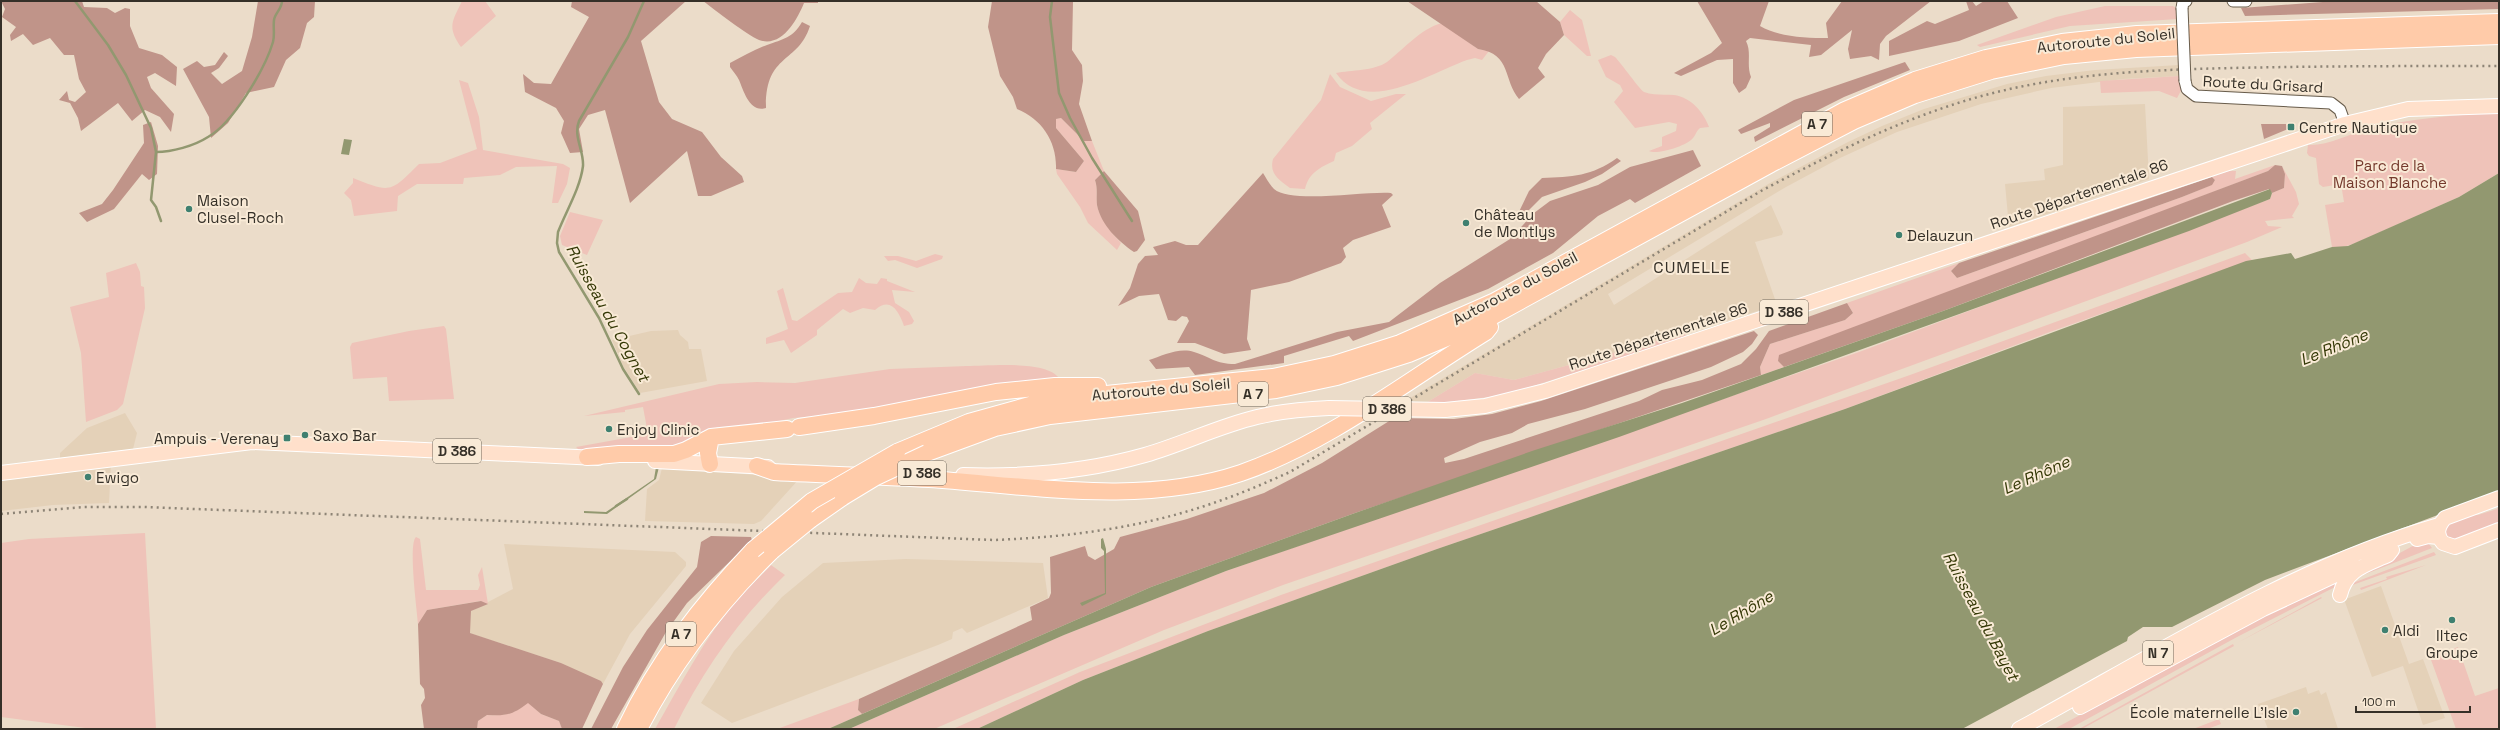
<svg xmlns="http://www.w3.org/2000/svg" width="2500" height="730" font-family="'Space Grotesk',sans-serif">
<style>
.built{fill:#e4d1b8}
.green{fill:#efc3b9}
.forest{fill:#c09489}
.water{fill:#929870}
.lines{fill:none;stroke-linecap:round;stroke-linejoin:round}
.stream{stroke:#929870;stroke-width:2.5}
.tertiary-casing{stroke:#685c4b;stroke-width:13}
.primary-casing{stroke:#fff;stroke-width:16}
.motorway-casing{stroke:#fff;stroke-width:18}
.tertiary{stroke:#fff;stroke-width:11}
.primary{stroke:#ffe0cb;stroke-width:14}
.motorway{stroke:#ffcba9;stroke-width:16}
.rail{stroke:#8d8476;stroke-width:2.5;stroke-dasharray:2 4;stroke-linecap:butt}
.tertiary-bridge-casing{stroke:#685c4b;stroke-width:13;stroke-linecap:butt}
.primary-bridge-casing{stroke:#fff;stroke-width:16;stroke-linecap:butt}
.motorway-bridge-casing{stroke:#fff;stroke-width:18;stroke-linecap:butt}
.tertiary-bridge{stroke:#fff;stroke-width:11}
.primary-bridge{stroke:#ffe0cb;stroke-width:14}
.motorway-bridge{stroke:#ffcba9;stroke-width:16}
.poi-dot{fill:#3f8070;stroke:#f9ead6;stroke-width:1.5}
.labels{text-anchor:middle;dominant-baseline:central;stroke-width:4;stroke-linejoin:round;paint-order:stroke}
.shield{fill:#f9ead6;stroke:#70685c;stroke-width:1}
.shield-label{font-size:14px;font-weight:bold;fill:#353028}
.street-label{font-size:15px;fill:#353028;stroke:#f9ead6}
.poi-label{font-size:15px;fill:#353028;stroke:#f9ead6;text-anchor:start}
.park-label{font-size:15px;fill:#74392c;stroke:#f9ead6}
.neighbourhood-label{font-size:16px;letter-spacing:1px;fill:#353028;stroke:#f9ead6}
.water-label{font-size:16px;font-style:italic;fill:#343806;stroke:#f9ead6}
</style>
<rect width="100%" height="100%" fill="#ebdcc9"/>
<path class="built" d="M2179,65v11l-56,3 -72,9 -70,16 -84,28 -57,26 -54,29 -178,107 6,11 157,-100 12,27 -1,3 -27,7 22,63 -91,28 -172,47 -39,-7 -49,30 -21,-2 365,-218 78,-41 34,-16 42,-17 83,-25 39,-8 49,-6z
M2145,104l4,75 -140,48 -4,-43 40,-4 -1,-11 19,-4v-58z
M678,330l2,5 8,7 1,7h12l6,32 -67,12 -17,-27 -11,-26 39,-9z
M125,413l12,20 -4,16 -73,9v-5l27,-25z
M111,463l-2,40 -56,2 -52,6v-34z
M662,468l138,10 -39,43 -7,3 -109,-3 2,-32 12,-9z
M504,544l171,8 11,10v4l-56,68 -27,50 -42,-21 -92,-30 2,-22 42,-22z
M906,559l137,4 5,35 -81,35 -5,-5 -9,4 -1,7 -14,6 -206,78 -31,-20 33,-52 48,-54 41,-34z
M2381,586l28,78 14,-5 22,59 -22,7 -20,-59 -31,11 -27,-75 1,-3z
M2306,687l2,7 11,-4 2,5 5,-3 12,37h-70l-10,-25z"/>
<path class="green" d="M462,1h23l11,15 -35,31c-14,-20 -9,-25 1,-46z
M2105,6h68l5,3v10l-108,7 -90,21 -3,-2 79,-28z
M1570,10l12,10 9,36h-4l-23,-21 -4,-13z
M1442,23l36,26 11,2 -7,9 -7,-2 -8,2c-37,13 -101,56 -131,13 15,-3 38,-2 51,-11 17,-13 33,-33 55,-39z
M1611,55l4,2c6,6 25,33 29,35 10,4 20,2 30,3 17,2 30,18 35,32l-9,1c-4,3 -4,7 -7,10 -6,8 -36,17 -44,13l13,-5v-9l14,-6 1,-7 -8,-2 -34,6 -21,-26 9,-11 -3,-6 -14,-8 -8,-17z
M1330,74l10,13 31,14 25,-7h10l-36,29 2,6 -20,17 -16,7 -2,8c-15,7 -25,12 -29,28l-15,-1c-11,-8 -21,-14 -17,-29l48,-59z
M2179,76l3,13 -5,9 -18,-7 -58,2 -1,-12z
M459,80l9,3 11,34 4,33 80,14 7,4 -3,16 -9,19h-6l5,-37 -41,1 -16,8 -36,3 -1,6h-46l-19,12 -1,15 -43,5 -3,-16 -7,-7 9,-10v-5c38,15 37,15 66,-14l21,-1 37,-14z
M2499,113v60l-40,24 -103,46 -16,5 -8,-1 -7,-42 19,-3 -3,-18 -18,3 -4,-3 -3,-26 -7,-2 -2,-3 1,-8c20,1 41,-11 59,-16 44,-11 88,-14 132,-16z
M1061,118l23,23h8l12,30 -9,9c3,9 1,16 2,25 3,14 14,27 24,38l-4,7 -29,-27 -8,-16 -23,-33 -1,-5 20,3 8,-11 -28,-33v-9z
M2275,165l-7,6 -283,108 -207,82 6,6 -23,8 -1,-8 10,-23 75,-24 8,-7 -6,-10 112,-40 -8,8 6,7 225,-81 29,-12 4,-5 -3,-3 17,-6h7l-1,8z
M2282,166l14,26 3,12 -7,12 2,2 -29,3 3,5 14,1 -35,15 -481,177 -483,166 -119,45 -230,99h-85l215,-94 162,-64 633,-219 411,-153 2,-6 12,-5 1,-14z
M570,212l33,8 -16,35 -25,-10 -2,-9z
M2245,253l7,7 -205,73 -202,76 -408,140 -229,82 -125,49 -106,49h-24l127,-57 201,-77 629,-220z
M935,254l8,2 -1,3 -25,9 -22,-8 -7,1 -4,-5h14l18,5z
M136,263l4,9 1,14 3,1 1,21 -22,96 -6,6 -31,12 -5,-69 -11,-46 39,-10 -3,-24z
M859,278l7,5 11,1 4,-6 6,1v2l28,11 -23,-2 3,13 14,9 5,9 -2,3 -8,2c-5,-14 -13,-30 -29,-16l-12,-2 -13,5 -7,-4 -26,21v5l-26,18 -7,-13 -18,4v-6l22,-9 -11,-38 6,-3 9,32 5,1 41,-28 14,-1z
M444,326l2,3 8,70 -65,2 -2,-24 -34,2 -3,-32 2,-4 57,-12z
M1686,333l-1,4 -180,58 -56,7 -23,1 49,-30 39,7z
M967,366c22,0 79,-6 92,12l-198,34 -68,6 -37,8 -39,1 -3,4 -36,18 -98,2 -4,-4 72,-13 -5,-27 -18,3v2l-41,4 135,-32 38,-2 38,1 95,-14z
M2499,505v19l-43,17 -7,-2 -4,-4 3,-11 26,-10 4,1 19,-6z
M145,533l11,196h-63l-92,-12v-174l28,-4z
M416,537l4,2 6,51h52l2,-5 -2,-10 4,-8 6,37 -8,-3 -53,9 -9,14c-1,-14 -10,-80 -2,-87z
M2426,540l6,8 -84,33 74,-40z
M2434,552l2,3 -89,32 -2,-1z
M771,565l14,10c-47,45 -82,96 -111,154h-19c25,-44 49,-90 82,-129 11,-12 23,-23 34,-35z
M2426,565l-65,25 -1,-2 27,-9 -1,-2z
M2350,570l-11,15 -102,52 -168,92h-15z
M2321,597l1,1 -85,45z
M2233,644l1,2 -152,83h-3z
M2458,647l17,49 24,-8v41h-43l-26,-72z
M859,699l-1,11 4,4 -34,15h-51z
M528,702l13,12 18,7 3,8h-85l1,-8 9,-6c18,1 27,-1 41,-13z
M2219,719l2,5 -14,5h-14z"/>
<path class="forest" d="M1,1h81l2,6 23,1 8,5 10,-5 5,1v17l9,22 23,7 15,12 -1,19 -21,-13 -8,4 4,11 23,26 -3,18 -11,-15 -15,-7 -13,11 -14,-18 -37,28 -3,-13 -8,-15 -11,-3 8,-9 2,9 6,2 11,-10 -7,-13 -5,-24h-10l-14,-17 -17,7 -10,-11 -12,7 -1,-6 6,-8 -14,-10 3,-8z
M258,1h57l-1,16 -7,6 -7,25 -14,12 -12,27 -28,6 -18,30 -17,15 -2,-21 -26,-48 14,-8 7,6 11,-2 9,-13 4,4 -9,12 -8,5 11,11 20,-13 10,-34z
M572,1h114l-45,40 18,61 13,17 30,13 19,25 21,19 2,6 -33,14h-13l-11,-45 -57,52 -25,-93 -17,5 -9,14 4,23 -13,1 -9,-20 3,-12 -8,-13 -31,-16 -2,-18 11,9 17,1 38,-67 -18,-10z
M703,1h115v2h-14c-7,17 -22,45 -45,37 -12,-5 -44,-30 -56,-39z
M992,1h81l-1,49 10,15 1,16 -4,23 13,37h-8l-23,-23 -5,1v9l28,33 -8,11 -20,-3c1,-27 -14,-50 -39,-60l-4,-12 -13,-21 -12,-49z
M1407,1h129l24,21 4,13 -18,19 -8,14 7,9 -26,22c-16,-19 -7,-45 -41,-50z
M1697,1h72l-9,25c19,11 46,12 68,12l-2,-15 16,-22h89l-45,35 -6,8 -1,16 -8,-4 -21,3 -2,-10 4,-19 -31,25 -12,2 2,-12 -61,-7 -4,3c6,12 0,23 5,36l-5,11 -7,5 -6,-10v-24l-16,1 -36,16 -7,-3 37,-20 11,-10z
M1966,1h6l4,5 8,-5h23l11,17 -59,23 -70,15v-15l38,-20 8,3 34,-14z
M2336,1h163v8l-254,7 -4,-8z
M802,22l8,4c-12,38 -45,27 -44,82 -16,5 -22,-16 -27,-28 -2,-4 -6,-9 -9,-13v-4c12,-6 25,-14 37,-18 16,-6 26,-7 35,-23z
M1905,62l5,8 -66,27 -89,45 -1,-5 16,-10v-4l-29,11 -3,-4 56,-30z
M151,122l7,24 -1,28 -8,6 -7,-6 -28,35 -27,13 -8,-9 23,-9 11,-14 31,-47 -1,-18z
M2261,124h25l2,5 -24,10z
M1693,150l8,16 -66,37 -5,-4 -32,17 -45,37 -65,36 -135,52 -4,-5 -65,20v7l-89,12 -6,-8 -33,2 -7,-9c13,-4 30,-13 45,-8 17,5 21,12 41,12l102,-32 52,-10 51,-39 70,-44 24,-26 16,-12 48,-16 32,-18z
M1617,158l4,3 -19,13 -17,8 -43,15 -24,24 -3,-1 14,-29 13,-13c30,-1 50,-2 75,-20z
M2275,165l7,1 3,8 -1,14 -12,5 -3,-4 -36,12 -290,110 -159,56 -6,-6 1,-6 489,-184z
M1104,171l34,40 7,29 -8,11 -3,1c-16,-11 -33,-27 -37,-47 -1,-9 1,-16 -2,-25z
M1263,173c3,5 7,12 11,16 17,15 91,2 117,4l2,2 -11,10 9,22 -38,13 -10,8 3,9 -5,6 -52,19 -38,8 -4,49 4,11 -27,4 -29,-11h-18l12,-22 -2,-4 -5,-1 -6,5 -8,-1 -9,-26 -20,2 -21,10 12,-18 8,-24 7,-8 13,-1 -5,-8 22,-6 11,4h12z
M2212,177l3,3 -3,5 -30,12 -225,81 -6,-7 8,-8z
M1847,303l6,10 -8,7 -75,24 -10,23 1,8 -406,138 -204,74 -289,127 -4,-4 1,-11 173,-79 -2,-13 19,-9 2,-5 -1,-36 35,-11 3,10 7,4 19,-11 6,-12 67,-18 77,-26 58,-30 72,-45 60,1 38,-5 49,-13 213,-70 4,4 -6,9 -9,8 -32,15 -126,42 -57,15 -16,9 -32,9 -36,16 1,5 19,-4 175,-58 23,-11 40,-10 39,-16 15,-15 13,-18z
M711,536l40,1 1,3 -65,63 -21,29 -55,97h-20l32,-62 24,-37 50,-63 4,-25z
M481,601l7,3 -17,7 -1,22 91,30 40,18 2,3 -21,45h-20l-3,-8 -18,-7 -13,-11c-16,12 -21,13 -41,12l-9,6 -1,8h-53l-3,-24 4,-7 -1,-9 -4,-5 -2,-60 9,-14z"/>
<path class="water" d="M344,139l8,1 -3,15 -8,-1z
M2499,173v319l-234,88 -93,47h-29l-15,10 -1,4 -165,88h-985l106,-49 125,-49 229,-82 408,-140 401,-148 45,-8 4,6 37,-12 16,-1 111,-49z
M2270,189l2,4 -2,6 -81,32 -570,206 -393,134 -162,64 -215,94h-21l323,-142 204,-74 180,-63 147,-47 261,-92z
M656,467h3l-3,12 -49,35 -23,-1v-2l22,1 48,-33z
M1103,538l3,11v45l-24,12 -2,-3 25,-10 -1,-42 -3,-3v-9z"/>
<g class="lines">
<path class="stream" d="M75,1l33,44 18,30 25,53 5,24 -5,48 5,7 5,14
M1052,1l-2,16 9,76 11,25 22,40 40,63
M156,152c16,0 38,-6 52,-15 25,-14 57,-68 65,-95 2,-7 0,-15 1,-22 1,-7 8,-11 8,-19
M639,394l-16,-25 -24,-51 -40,-66 -2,-9 1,-11c8,-21 22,-43 25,-66 1,-16 -10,-29 -4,-45l49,-84 16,-36
M616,506l11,-7"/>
<g class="tertiary-casing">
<path id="tertiary" d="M2233,1h13
M2182,8l1,-6 3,-1
M2185,81l2,8 9,7 135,7 9,7 5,14"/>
</g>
<g class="primary-casing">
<path id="primary" d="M1445,410l40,-4 60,-15 800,-267 63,-15 91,-3
M655,461l113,6
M1,473l251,-31 346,16
M963,475c62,2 122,-3 182,-20 38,-11 74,-29 112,-38 24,-6 48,-8 72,-9
M2499,498l-54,20c-7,8 -10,16 -2,25l12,4 44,-17
M2417,539l11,-3 11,1
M2340,595c6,-26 26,-30 48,-40l4,-5
M2080,707l183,-98 92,-43
M2019,729c136,-74 271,-161 420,-204"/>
</g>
<g class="motorway-casing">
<path id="motorway" d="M799,427l75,-11 122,-24 59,-6h43
M897,452l72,-30 68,-19 50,-7 186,-19 61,-13 66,-21 95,-42 350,-191 70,-30 71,-22 76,-16 75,-8 362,-12
M927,453l68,-25 55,-12 226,-26 61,-13 72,-23 64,-27 298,-163 83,-43 61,-26 76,-24 73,-15 72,-7 363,-13
M587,457l32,-3h55l12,-4 25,-13 76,-8
M710,464l-2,-11 3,-16
M757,466l17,6c52,3 104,4 155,7 101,7 214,27 312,-6 87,-30 167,-93 245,-141l4,-5
M810,520l33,-23
M625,729c32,-68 77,-125 128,-179
M639,729c35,-68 79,-125 133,-178"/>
</g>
<use href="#tertiary" class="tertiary"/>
<use href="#primary" class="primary"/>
<use href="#motorway" class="motorway"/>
<path class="rail" d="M1,514l83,-7h60l850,33c77,-3 153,-13 225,-39 24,-8 48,-19 71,-29l471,-281c68,-36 136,-70 210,-92 85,-25 172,-29 261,-31 89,-2 178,-2 267,-2"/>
<g class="tertiary-bridge-casing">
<path id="tertiary-bridge" d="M2182,8l3,73"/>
</g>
<g class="primary-bridge-casing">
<path id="primary-bridge" d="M1329,408l116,2"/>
</g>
<g class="motorway-bridge-casing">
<path id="motorway-bridge" d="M843,497l33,-20 51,-24
M753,550l59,-49 85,-49
M772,551l38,-31"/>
</g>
<use href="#tertiary-bridge" class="tertiary-bridge"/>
<use href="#primary-bridge" class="primary-bridge"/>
<use href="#motorway-bridge" class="motorway-bridge"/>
</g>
<g class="poi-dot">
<rect x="2287" y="123" width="8" height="8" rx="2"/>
<circle cx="189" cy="209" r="4"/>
<circle cx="1466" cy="223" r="4"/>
<circle cx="1899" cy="235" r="4"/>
<circle cx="609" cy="429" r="4"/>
<circle cx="305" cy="435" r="4"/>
<rect x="283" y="434" width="8" height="8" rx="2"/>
<circle cx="88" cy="477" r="4"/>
<circle cx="2452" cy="620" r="4"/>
<circle cx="2385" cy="630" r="4"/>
<circle cx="2296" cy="712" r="4"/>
</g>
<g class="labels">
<g class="shield">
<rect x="1802" y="112" width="30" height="24" rx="3"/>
<rect x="1760" y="300" width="48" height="24" rx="3"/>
<rect x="1238" y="382" width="30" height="24" rx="3"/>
<rect x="1363" y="397" width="48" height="24" rx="3"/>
<rect x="433" y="439" width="48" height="24" rx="3"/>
<rect x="898" y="461" width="48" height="24" rx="3"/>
<rect x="666" y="622" width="30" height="24" rx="3"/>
<rect x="2143" y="641" width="30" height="24" rx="3"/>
</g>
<g class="shield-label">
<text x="1817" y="124">A 7</text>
<text x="1784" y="312">D 386</text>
<text x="1253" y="394">A 7</text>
<text x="1387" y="409">D 386</text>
<text x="457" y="451">D 386</text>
<text x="922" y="473">D 386</text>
<text x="681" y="634">A 7</text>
<text x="2158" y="653">N 7</text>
</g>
<g class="street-label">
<text transform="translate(2106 40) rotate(-6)">Autoroute du Soleil</text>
<text transform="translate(2263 84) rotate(3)">Route du Grisard</text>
<text transform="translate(2079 194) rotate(-19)">Route Départementale 86</text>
<text transform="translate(1515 288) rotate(-28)">Autoroute du Soleil</text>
<text transform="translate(1658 336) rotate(-18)">Route Départementale 86</text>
<text transform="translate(1161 389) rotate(-5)">Autoroute du Soleil</text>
</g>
<g class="poi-label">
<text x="2299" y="127">Centre Nautique</text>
<text x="197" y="200">Maison<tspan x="197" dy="17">Clusel-Roch</tspan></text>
<text x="1474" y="214">Château<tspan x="1474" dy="17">de Montlys</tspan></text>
<text x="1907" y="235">Delauzun</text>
<text x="617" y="429">Enjoy Clinic</text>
<text x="313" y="435">Saxo Bar</text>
<text x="279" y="438" text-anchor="end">Ampuis - Verenay</text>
<text x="96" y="477">Ewigo</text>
<text x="2393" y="630">Aldi</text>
<text x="2452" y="635" text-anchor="middle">Iltec<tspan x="2452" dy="17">Groupe</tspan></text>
<text x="2288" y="712" text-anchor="end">École maternelle L'Isle</text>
</g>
<g class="park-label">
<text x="2390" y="165">Parc de la<tspan x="2390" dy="17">Maison Blanche</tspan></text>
</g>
<g class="neighbourhood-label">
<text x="1692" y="267">CUMELLE</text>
</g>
<g class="water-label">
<text transform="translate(608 313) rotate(61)">Ruisseau du Cognet</text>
<text transform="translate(2334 347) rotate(-22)">Le Rhône</text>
<text transform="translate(2036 475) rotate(-24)">Le Rhône</text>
<text transform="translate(1741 613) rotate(-31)">Le Rhône</text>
<text transform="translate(1981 616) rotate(62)">Ruisseau du Bayet</text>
</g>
</g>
<rect width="2500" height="730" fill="none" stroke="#353028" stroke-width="4"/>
<path d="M2356 706v6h114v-6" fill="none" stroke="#353028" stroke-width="2"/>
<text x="2362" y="706" font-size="12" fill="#353028" stroke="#f9ead6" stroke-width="3" paint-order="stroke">100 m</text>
</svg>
